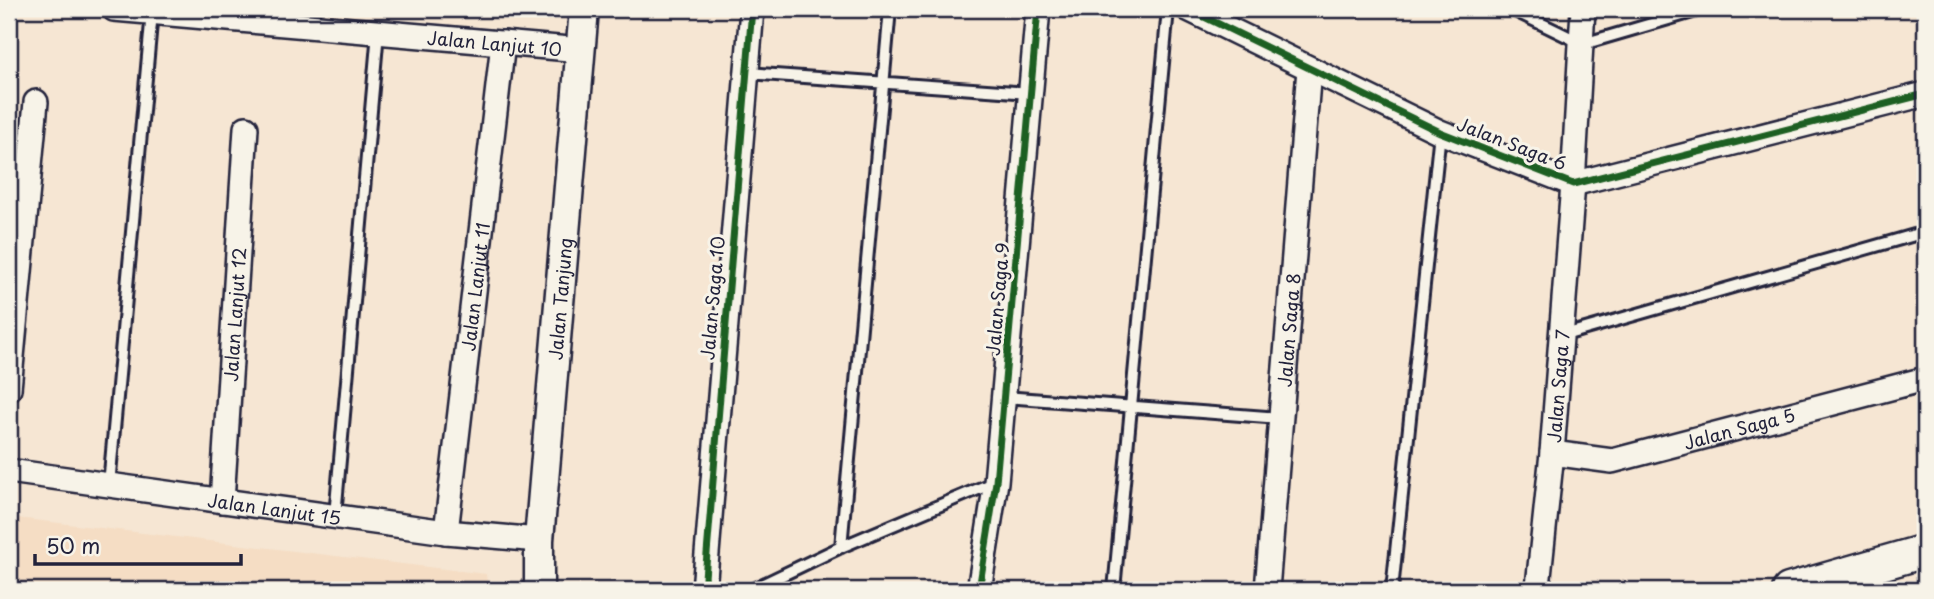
<svg xmlns="http://www.w3.org/2000/svg" width="1934" height="599" font-family="'Playpen Sans',sans-serif">
<style>
.built{fill:#f5ddc4}
.lines{fill:none;stroke-linecap:round;stroke-linejoin:round}
.service-casing{stroke:#22223b;stroke-width:16}
.minor-casing{stroke:#22223b;stroke-width:28}
.tertiary-casing{stroke:#22223b;stroke-width:33}
.secondary-casing{stroke:#22223b;stroke-width:37}
.service{stroke:#f7f3e8;stroke-width:10}
.minor{stroke:#f7f3e8;stroke-width:23}
.tertiary{stroke:#f7f3e8;stroke-width:28}
.secondary{stroke:#f7f3e8;stroke-width:32}
.cycleway-casing{stroke:#f7f3e8;stroke-width:11}
.cycleway{stroke:#1b5e20;stroke-width:7}
.labels{text-anchor:middle;dominant-baseline:central;stroke-width:6;stroke-linejoin:round;paint-order:stroke}
.street-label{font-size:18px;fill:#22223b;stroke:#f7f3e8}
</style>
<rect width="100%" height="100%" fill="#f6e6d3"/>
<filter id="ink" filterUnits="userSpaceOnUse"><feTurbulence type="fractalNoise" baseFrequency=".0143" numOctaves="2"/><feDisplacementMap in="SourceGraphic" scale="14" xChannelSelector="R" yChannelSelector="G"/><feConvolveMatrix kernelMatrix="1 2 1 2 8 2 1 2 1" color-interpolation-filters="sRGB"/></filter>
<g filter="url(#ink)">
<path class="built" d="M9,517l477,57 2,16h-479z"/>
<g class="lines">
<g class="service-casing">
<path id="service" d="M1511,9l72,35 120,-35
M747,73l284,20
M1561,336l364,-104
M1004,397l276,21
M109,485l43,-473
M335,516l43,-484
M841,547l49,-538
M751,590l90,-43 154,-65
M1114,590l54,-581
M1392,590l48,-458"/>
</g>
<g class="minor-casing">
<g id="minor">
<path id="s1" d="M114,9l467,41"/>
<path d="M1188,9l252,123 133,52 352,-90"/>
<path d="M9,389l27,-287"/>
<path id="s2" d="M1552,453l60,8 313,-82"/>
<path id="s3" d="M9,471l437,61 93,8"/>
<path id="s4" d="M222,501l24,-373"/>
<path id="s5" d="M446,532l57,-489"/>
<path id="s6" d="M1538,586l14,-133 21,-269 10,-175"/>
<path d="M704,590l48,-581"/>
<path d="M979,590l17,-108 42,-473"/>
<path id="s7" d="M1267,590l42,-521"/>
</g>
</g>
<g class="tertiary-casing">
<g id="tertiary">
<path id="s8" d="M539,590v-50l45,-531"/>
</g>
</g>
<g class="secondary-casing">
<path id="secondary" d="M1789,590l136,-39"/>
</g>
<use href="#service" class="service"/>
<use href="#minor" class="minor"/>
<use href="#tertiary" class="tertiary"/>
<use href="#secondary" class="secondary"/>
<g class="cycleway-casing">
<path id="cycleway" d="M1188,9l252,123 133,52 352,-90
M704,590l48,-581
M979,590l17,-108 42,-473"/>
</g>
<use href="#cycleway" class="cycleway"/>
</g>
</g>
<g class="labels">
<g class="street-label">
<text stroke="none"><textPath href="#s1" startOffset="382">Jalan Lanjut 10</textPath></text>
<text transform="translate(1512 143) rotate(21)">Jalan Saga 6</text>
<text stroke="none"><textPath href="#s5" startOffset="247">Jalan Lanjut 11</textPath></text>
<text transform="translate(712 298) rotate(-85)">Jalan Saga 10</text>
<text stroke="none"><textPath href="#s8" startOffset="292">Jalan Tanjung</textPath></text>
<text transform="translate(997 299) rotate(-85)">Jalan Saga 9</text>
<text stroke="none"><textPath href="#s4" startOffset="187">Jalan Lanjut 12</textPath></text>
<text stroke="none"><textPath href="#s7" startOffset="261">Jalan Saga 8</textPath></text>
<text stroke="none"><textPath href="#s6" startOffset="201">Jalan Saga 7</textPath></text>
<text stroke="none"><textPath href="#s2" startOffset="192">Jalan Saga 5</textPath></text>
<text stroke="none"><textPath href="#s3" startOffset="268">Jalan Lanjut 15</textPath></text>
</g>
</g>
<rect width="1934" height="599" fill="none" stroke="#f7f3e8" stroke-width="35"/>
<rect x="18" y="18" width="1899" height="564" fill="none" stroke="#22223b" stroke-width="2.5" filter="url(#ink)"/>
<path d="M35 554v10h206v-10" fill="none" stroke="#22223b" stroke-width="3.5"/>
<text x="46" y="554" font-size="21" fill="#22223b" stroke="#f7f3e8" stroke-width="5" paint-order="stroke">50 m</text>
</svg>
